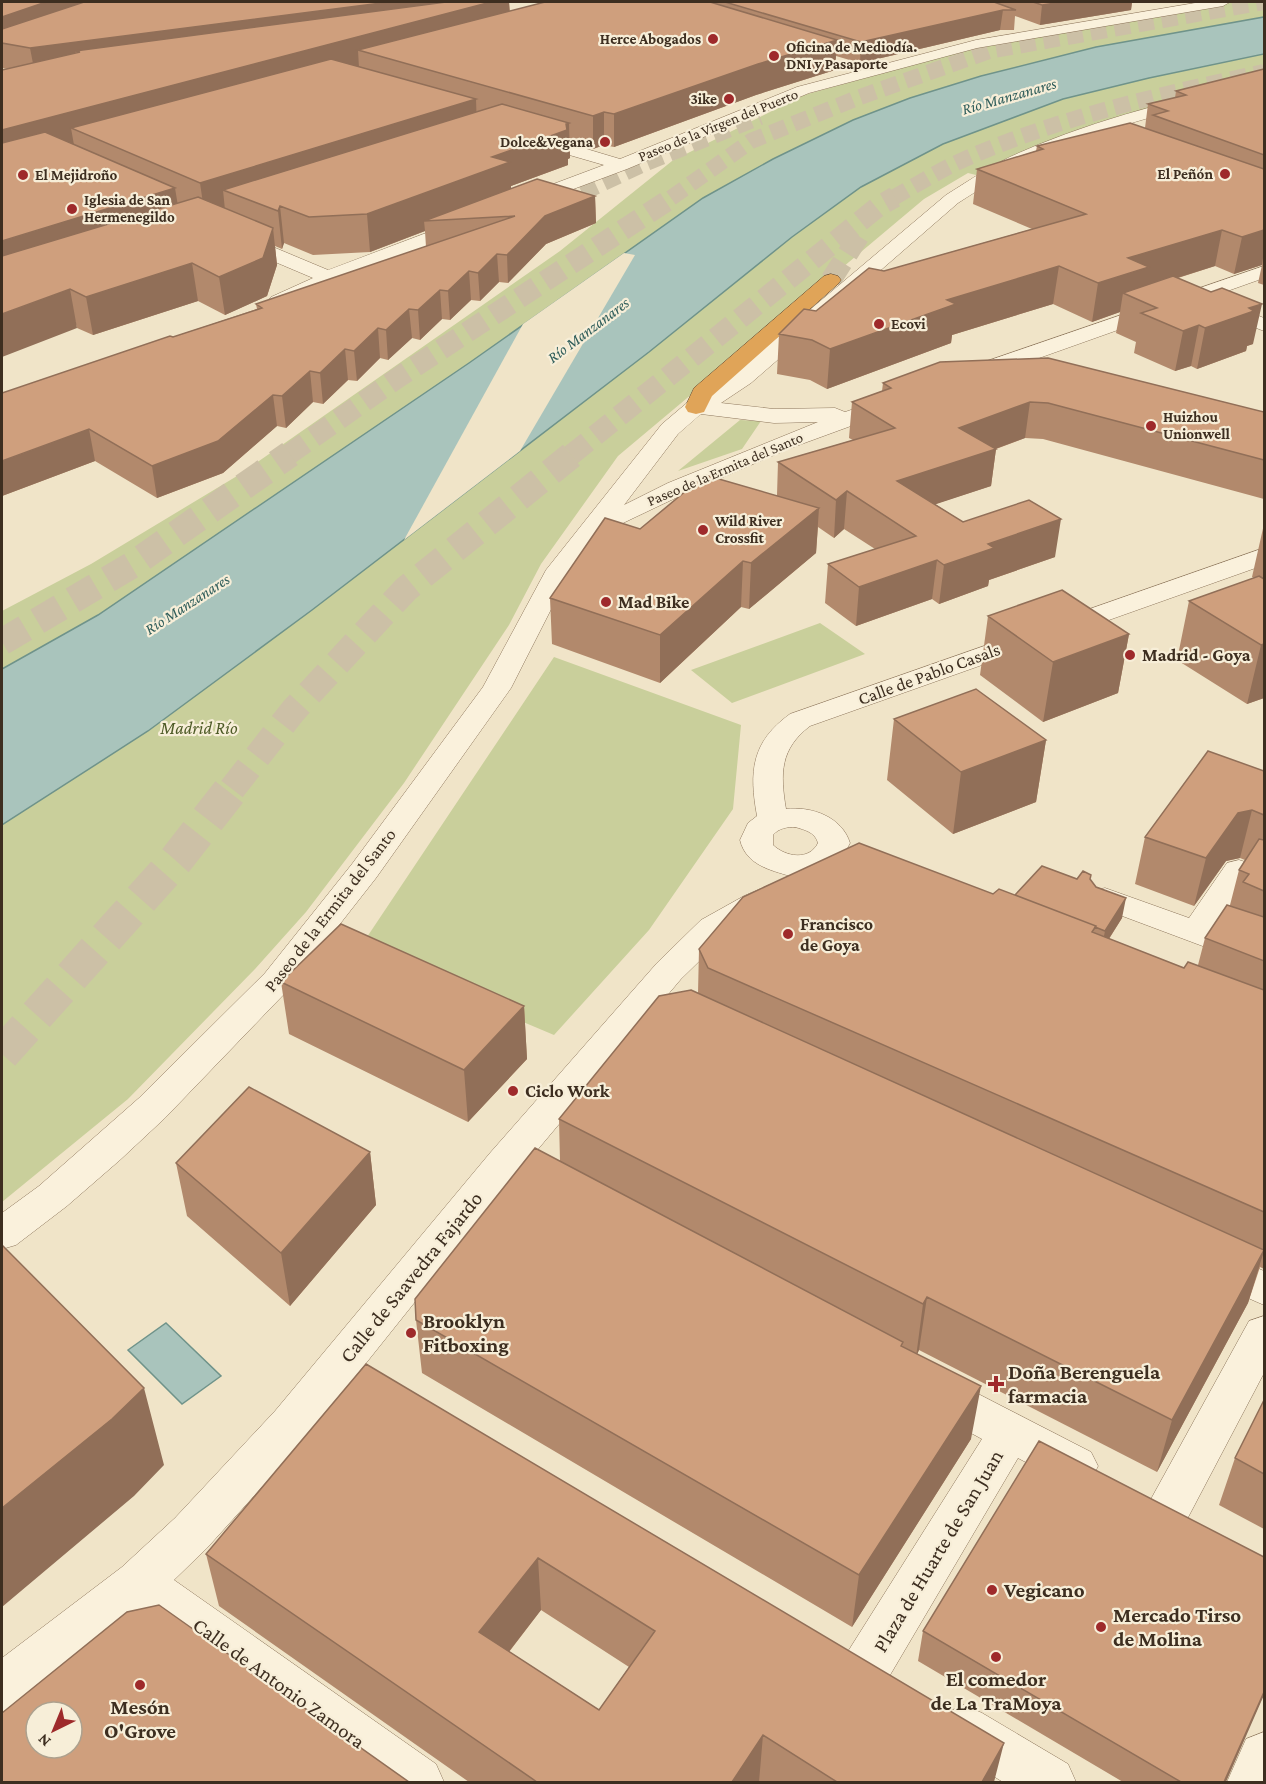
<svg xmlns="http://www.w3.org/2000/svg" width="1266" height="1784" font-family="'Crimson Pro',serif">
<style>
.green{fill:#c9cf9b}
.water{fill:#a9c4bc;stroke:#6f938a;stroke-width:1.5}
.pier{fill:#f0e4c8}
.lines{fill:none;stroke-linecap:round;stroke-linejoin:round}
.highway-tunnel-far3{stroke:#ccc0a6;stroke-width:16;stroke-dasharray:16 8;stroke-linecap:butt}
.highway-tunnel-far2{stroke:#ccc0a6;stroke-width:21;stroke-dasharray:21 10;stroke-linecap:butt}
.highway-tunnel-far1{stroke:#ccc0a6;stroke-width:27;stroke-dasharray:27 14;stroke-linecap:butt}
.highway-tunnel{stroke:#ccc0a6;stroke-width:35;stroke-dasharray:35 17;stroke-linecap:butt}
.minor-casing{stroke:#8d765c;stroke-width:1}
.highway-casing{stroke:#5b4430;stroke-width:1}
.minor{fill:#faf1dc;fill-rule:evenodd}
.highway{fill:#e0a458;fill-rule:evenodd}
.wall{fill:#b2896c;fill-rule:evenodd}
.shaded-wall{fill:#916f58}
.building{fill:#cf9f7d;stroke:#916f58;stroke-width:1.5;fill-rule:evenodd}
.poi-dot{fill:#9e2a2b;stroke:#f7eed8;stroke-width:2}
.labels{text-anchor:middle;dominant-baseline:central;stroke-width:4.5;stroke-linejoin:round;paint-order:stroke}
.far-poi-label{font-size:15px;font-weight:bold;fill:#3d2e20;stroke:#f7eed8;text-anchor:start}
.far-street-label{font-size:15px;fill:#3d2e20;stroke:#f7eed8}
.far-water-label{font-size:16px;font-style:italic;fill:#2f5d5a;stroke:#f7eed8}
.poi-label{font-size:18px;font-weight:bold;fill:#3d2e20;stroke:#f7eed8;text-anchor:start}
.street-label{font-size:18px;fill:#3d2e20;stroke:#f7eed8}
.park-label{font-size:18px;font-style:italic;fill:#4d5a26;stroke:#f7eed8}
.near-street-label{font-size:21px;fill:#3d2e20;stroke:#f7eed8}
.near-poi-label{font-size:21px;font-weight:bold;fill:#3d2e20;stroke:#f7eed8;text-anchor:start}
</style>
<rect width="100%" height="100%" fill="#f0e4c8"/>
<path class="green" d="M1230,2h34v79l-248,74 -40,20 -8,-2 -44,26 -306,257 -77,108 -32,61 -105,158 -98,129 -51,57 -127,130 -126,103v-591l89,-47 151,-91 318,-222 112,-90 132,-66 166,-46z
M740,420l21,1 -19,28 -64,22z
M820,623l45,31 -133,49 -41,-33z
M554,657l187,68 -8,84 -84,121 -95,105 -197,-83z"/>
<path class="water" d="M1264,17v37l-115,24 -86,21 -120,45 -82,43 -69,50 -143,115 -337,258 -164,121 -146,94v-156l96,-54 371,-252 234,-165 70,-39 80,-39 57,-22 71,-22 115,-29z
M166,1323l55,53 -39,28 -54,-54z"/>
<path class="pier" d="M624,253l11,2 -115,196 -116,89 119,-216z"/>
<g class="lines">
<path class="highway-tunnel-far3" d="M582,193l64,-30 114,-46
M671,198l80,-57 109,-44 129,-46 275,-49
M893,198c23,-13 47,-28 72,-39 95,-42 198,-65 299,-87"/>
<path class="highway-tunnel-far2" d="M831,280l33,-52
M288,455l111,-78 274,-180
M571,455l308,-249 16,-9"/>
<path class="highway-tunnel-far1" d="M2,642l130,-77 158,-111
M232,789l61,-78 113,-122 167,-135"/>
<path class="highway-tunnel" d="M2,1054l174,-194 57,-73"/>
<g class="minor-casing">
<path id="minor" d="M1201,2h29l-7,4 -246,42 -168,45 -182,76 -99,37h-12l-3,-4 3,-4 88,-33 -83,-24 -2,-4 2,-4h12l87,26 177,-72 179,-47z
M1264,79v10c-78,18 -157,37 -231,70 -26,12 -50,28 -75,44l-207,180 -30,20 53,6 61,-1 10,4 47,-16 8,2 3,5 -3,5 -112,41 -102,44 -84,40 -35,45 -56,110 -135,190 -87,111 -124,129 -45,42 -53,46 -51,39 -14,4v-36l37,-27 100,-88 126,-125 87,-109 131,-177 63,-117 116,-146 26,-22 22,-11 25,-18 211,-178c24,-15 49,-32 75,-43 78,-34 161,-54 243,-73zM701,414l73,9 44,-1 -150,61 -44,22 54,-71z
M466,218l7,2 2,4 -2,4 -138,53 -13,9 -44,17 -7,-2 -3,-4 3,-4 42,-19 -85,-36 -3,-4 3,-4h14l86,36z
M1264,266v12l-284,101 -8,2 -8,-2 -3,-5 3,-5z
M1215,299l49,19v13l-56,-22 -3,-4 3,-4z
M1264,548v17l-454,161c-30,23 -30,47 -24,83 26,-3 56,8 64,34l-9,17 -17,10 -2,11 -4,7 -50,22 -43,26 -44,43 -163,194 -211,264 -100,111 -33,32 262,184 8,18h-69l-235,-172 -120,95 -18,7v-54l120,-91 53,-49 100,-107 215,-258 167,-190 44,-43 43,-24 46,-20c-20,-6 -44,-11 -50,-36l8,-17 9,-7c-8,-44 -6,-74 33,-102zM795,827c10,3 20,5 23,16 -9,18 -32,14 -45,2v-10c6,-7 14,-8 22,-8z
M1239,860l25,8v21l-18,-5 -29,44 47,18v23l-171,-64 -5,-7 5,-7 12,-3 84,30 38,-55z
M1214,1250l50,21v34l-64,-28 -6,-11 6,-11z
M1264,1316v57l-81,154 -16,6 -16,-6 -7,-14 7,-14 98,-178z
M938,1376l15,5 138,71 7,14 -7,14 -16,5 -16,-5 -41,-22 -135,229 -18,6 -18,-6 -7,-17 7,-17 135,-214 -59,-32 -7,-13 7,-13z
M964,1705l18,8 86,51 8,18h-73l-57,-35 -7,-17 7,-17z
M1264,1732v50h-37l19,-43z"/>
</g>
<g class="highway-casing">
<path id="highway" d="M831,274l7,2 3,4 -3,4 -126,112 -8,16 -8,2 -8,-2 -3,-5 9,-19 130,-112z"/>
</g>
<use href="#minor" class="minor"/>
<use href="#highway" class="highway"/>
</g>
<path class="wall" d="M2,2h507l1,9 35,-9h587l-1,8 -91,15 -25,-9 -1,14h-14l-140,33 -24,-7 -1,14 -79,25 -142,52 -10,-2 -11,4 -23,-7v16l-2,1v6l-57,21v3l84,7 1,27 -50,21 -38,39 -9,-1 -19,19 -9,-1 -21,20 -8,-1 -22,21 -8,-2 -24,22 -8,-2 -23,23 -9,-1 -25,24 -10,-2 -27,26 -9,-2 -54,47 -66,25 -62,-37 -93,35 171,-159 84,-28 -1,-5 170,-57 -1,-16 -55,21 -57,3 -29,-12 -2,6 -7,-3 2,19 -10,31 -42,19 -27,-14 -105,34 -16,-7 -70,-259 -5,-1z
M1264,69v216l-6,-2 4,-18 -28,9 -19,-8 -37,12 75,66 -6,2 -1,5 -49,18 -6,-3 -16,5 -41,-18 2,-11 -20,-9 4,-21 -28,10 -39,-18 -101,31 -1,8 -124,46 -17,-9 -33,-6 2,-40 37,-23 68,-40 148,-42 -59,-25 4,-35 59,-18 1,-5 108,-18 3,-24 27,-6 1,-7z
M883,383l381,29v87l-221,-60 -18,-1 -29,11 -5,37 -56,18 28,18 92,35 -66,23 -1,6 -49,18 -7,-5 -76,27 -31,-23 3,-39 47,-15 -31,-20 -10,9 -16,-11 -2,26 -67,56 -8,-2 -81,76 -108,-39 -2,-46 90,-69 137,-34 1,-33 75,-22 -4,-2 3,-36 30,-11z
M1264,524v174l-17,6 -70,-44 12,-59 65,-23 -2,-1z
M988,616l141,18 -11,59 -75,29 -63,-47z
M894,719l152,21 -10,62 -83,32 -66,-54z
M1264,771v498l-4,-2 -12,36 -91,169 -238,-122 -2,4 54,85 -119,188 -430,-254 -6,-53 144,-159 -1,-42 139,-126 1,-44 294,-55 22,1 62,-16 13,1 32,38 -13,21 75,29 14,-3 7,-27 25,-33 9,-35 6,-10 -5,-2 -14,3 -32,45 -59,-22 10,-47z
M281,982l243,24 3,53 -59,63 -179,-88z
M370,1152l6,53 -86,101 -103,-90 -11,-53z
M366,1364l628,418h-525l-250,-176 -13,-52zM541,1610l88,57 -30,43 -90,-58z
M1264,1400v129l-45,-24 16,-47z
M923,1631l303,151h-103l-205,-121z"/>
<path class="shaded-wall" d="M46,2h75l-119,41v-26z
M389,2h93v2l9,-2h18l1,24 -120,33 -32,-9 1,18 -261,71 -27,-11 3,17 -72,20v-36l400,-104 -319,43 -3,-16 -5,-1 3,18 -43,5 -5,-26z
M1063,2h69l-1,8 -91,15 2,-20z
M1003,10l-3,20 -140,33 1,-21z
M837,40l-2,30 -79,25 -142,52v-33l144,-50z
M476,99l1,31 -254,60 2,20 -20,7 -5,-34z
M604,112v33l-11,4v-33z
M569,123l1,35 -2,1v6l-57,21v12l-87,23 1,10 -55,21 -3,-38z
M175,188l6,36 -179,57v-40z
M595,196l1,27 -50,21 -38,39 -1,-28 38,-39z
M280,206l4,37 -2,6 -4,-38z
M273,228l4,37 -10,31 -42,19 -6,-38z
M1222,230l-7,36 -70,22 -22,5 -3,19 -28,10 6,-39 30,-25z
M1264,230v21l-2,14 -28,9 8,-37z
M497,254l2,28 -19,19 -2,-28z
M192,263l6,38 -105,34 -7,-38z
M1059,266l-6,38 -101,31 -1,8 -124,46 3,-40 117,-49z
M469,271l2,29 -21,20 -2,-29z
M70,289l7,39 -75,29v-43z
M440,290l2,29 -22,21 -2,-30z
M1262,304l-9,40 -6,2 -1,5 -49,18 8,-41 44,-20z
M409,309l3,29 -24,22 -2,-30z
M1199,325l-8,41 -16,5 8,-40z
M378,328l2,30 -23,23 -3,-30z
M345,349l3,31 -25,24 -3,-31z
M310,371l3,31 -27,26 -4,-32z
M273,395l4,31 -54,47 -66,25 -5,-32z
M1030,402l-5,36 -30,11h1l-5,37 -97,32 3,-37 62,-53z
M89,429l6,32 -93,35v-35z
M847,491l-3,38 -10,9 2,-38z
M819,508l-3,45 -67,56 2,-46z
M1061,519l-6,38 -66,23 -1,6 -49,18 5,-39 44,-21z
M937,560l-5,39 -76,27 3,-39z
M743,561l-2,46 -81,76v-48z
M1129,634l-11,59 -75,29 10,-60z
M1264,644v54l-17,6 14,-59z
M1046,740l-10,62 -83,32 8,-62z
M1252,810l-12,48 -14,3 -32,45 12,-48 32,-45z
M1126,898l-4,20 -21,33 4,-20z
M524,1006l3,53 -59,63 -4,-52z
M370,1152l6,53 -86,101 -9,-53z
M1264,1251l-16,52 -91,169 15,-52z
M927,1297l-8,53 -3,7 7,-53z
M981,1386l-10,53 -119,188 7,-52z
M144,1388l20,77 -30,31 -132,111v-99z
M538,1558l3,52 -57,74 -5,-52z
M1264,1692v3l-38,87h-2z
M763,1735l-4,47h-27z
M1004,1743l-10,39h-12z"/>
<path class="building" d="M2,2h44l-44,15z
M84,2h305l-359,46 -28,-5v-14z
M446,2h45l-489,128v-60l78,-18 -5,-1z
M545,2h165l127,38 -79,24 -144,50 -10,-2 -11,4 -235,-66z
M725,2h269l22,8h-13l-142,32z
M1033,2h30l-21,3z
M331,59l145,40 -276,84 -129,-55z
M1264,69v86l-111,-40 15,-4 -20,-7 38,-9 -10,-4z
M502,104l67,19 -3,1 1,6 -75,27 18,5 -143,52 -58,3 -29,-11 -2,5 -55,-21z
M1130,123l134,46v61l-22,7 -20,-7 -94,28 21,9 -51,16 -39,-17 -112,34 9,4 -126,45 -18,-9 -33,-6 25,-25 12,2 53,-43 15,3 202,-57 -109,-45 66,-20 -6,-3z
M45,132l130,56 -173,53v-98z
M537,179l58,17 -50,20 -38,39 -10,-1 -19,19 -9,-2 -21,20 -8,-1 -22,20 -9,-1 -23,21 -8,-2 -24,23 -9,-2 -25,24 -10,-2 -28,25 -9,-1 -55,46 -66,25 -63,-37 -87,32v-68l168,-57 3,1 89,-29 -6,-4 259,-88 -91,5z
M198,197l75,31 -10,30 -44,19 -27,-14 -106,34 -16,-8 -68,25v-58z
M1173,276l38,16 11,-4 40,16 -13,4 5,3 -49,17 -6,-3 -16,6 -42,-18 16,-5 -34,-15z
M1048,358l216,54v48l-216,-57 -18,-1 -71,26 37,21 -99,32 66,41 66,-22 32,19 -73,25 6,4 -50,17 -7,-5 -78,27 -31,-23 88,-28 -69,-45 -11,9 -58,-38 117,-34 -43,-26 39,-14 -8,-5 57,-21z
M705,475l114,33 -68,55 -8,-2 -83,74 -110,-37 55,-80 35,11z
M1259,576l5,3v65l-3,1 -72,-44z
M1062,590l67,44 -76,28 -65,-46z
M976,689l70,51 -85,32 -67,-53z
M1208,751l56,20v44l-12,-5 -14,3 -32,45 -61,-21z
M1259,839l5,1v51l-21,-9 6,-8 -10,-4z
M859,843l134,51 6,-5 97,37 -4,6 92,36 4,-6 76,28v222l-556,-244 -9,-19 44,-52z
M1042,866l35,13 6,-8 8,4 -1,4 6,8 30,11 -21,33 -10,-4 1,-1 -81,-31z
M1227,905l37,12v44l-59,-23z
M341,924l183,82 -60,64 -183,-88z
M691,990l573,260 -92,170 -245,-123 -4,7 -364,-185 100,-123z
M249,1087l121,65 -89,101 -105,-90z
M535,1148l368,194 -2,4 80,40 -122,189 -443,-255 -1,-21z
M2,1245l142,143 -32,31 -110,89z
M366,1364l638,379 -22,39h-145l-74,-47 -31,47h-195l-331,-228zM538,1558l117,73 -56,79 -120,-78z
M1264,1400v74l-29,-16z
M1039,1441l225,116v135l-40,90h-43l-258,-151z
M159,1605l250,177h-407v-69l125,-101zM36,1712h36v36h-36z"/>
<g class="poi-dot">
<circle cx="713" cy="39" r="6"/>
<circle cx="774" cy="56" r="6"/>
<circle cx="729" cy="99" r="6"/>
<circle cx="605" cy="142" r="6"/>
<circle cx="1225" cy="174" r="6"/>
<circle cx="23" cy="175" r="6"/>
<circle cx="72" cy="209" r="6"/>
<circle cx="879" cy="324" r="6"/>
<circle cx="1151" cy="426" r="6"/>
<circle cx="703" cy="530" r="6"/>
<circle cx="606" cy="602" r="6"/>
<circle cx="1130" cy="655" r="6"/>
<circle cx="788" cy="934" r="6"/>
<circle cx="513" cy="1091" r="6"/>
<circle cx="411" cy="1333" r="6"/>
<path d="M993 1375h6v6h6v6h-6v6h-6v-6h-6v-6h6z"/>
<circle cx="992" cy="1590" r="6"/>
<circle cx="1101" cy="1627" r="6"/>
<circle cx="996" cy="1657" r="6"/>
<circle cx="140" cy="1685" r="6"/>
</g>
<g class="labels">
<g class="far-poi-label">
<text x="701" y="39" text-anchor="end">Herce Abogados</text>
<text x="786" y="47">Oficina de Mediodía.<tspan x="786" dy="17">DNI y Pasaporte</tspan></text>
<text x="717" y="99" text-anchor="end">3ike</text>
<text x="593" y="142" text-anchor="end">Dolce&amp;Vegana</text>
<text x="1213" y="174" text-anchor="end">El Peñón</text>
<text x="35" y="175">El Mejidroño</text>
<text x="84" y="200">Iglesia de San<tspan x="84" dy="17">Hermenegildo</tspan></text>
<text x="891" y="324">Ecovi</text>
<text x="1163" y="417">Huizhou<tspan x="1163" dy="17">Unionwell</tspan></text>
<text x="715" y="521">Wild River<tspan x="715" dy="17">Crossfit</tspan></text>
</g>
<g class="far-street-label">
<text transform="translate(718 125) rotate(-22)">Paseo de la Virgen del Puerto</text>
<text transform="translate(725 469) rotate(-23)">Paseo de la Ermita del Santo</text>
</g>
<g class="far-water-label">
<text transform="translate(1009 96) rotate(-16)">Río Manzanares</text>
<text transform="translate(588 330) rotate(-37)">Río Manzanares</text>
<text transform="translate(187 604) rotate(-33)">Río Manzanares</text>
</g>
<g class="poi-label">
<text x="618" y="602">Mad Bike</text>
<text x="1142" y="655">Madrid - Goya</text>
<text x="800" y="924">Francisco<tspan x="800" dy="21">de Goya</tspan></text>
<text x="525" y="1091">Ciclo Work</text>
</g>
<g class="street-label">
<text transform="translate(929 674) rotate(-20)">Calle de Pablo Casals</text>
<text transform="translate(330 910) rotate(-52)">Paseo de la Ermita del Santo</text>
</g>
<g class="park-label">
<text x="199" y="728">Madrid Río</text>
</g>
<g class="near-street-label">
<text transform="translate(411 1277) rotate(-51)">Calle de Saavedra Fajardo</text>
<text transform="translate(938 1551) rotate(-59)">Plaza de Huarte de San Juan</text>
<text transform="translate(279 1683) rotate(36)">Calle de Antonio Zamora</text>
</g>
<g class="near-poi-label">
<text x="423" y="1321">Brooklyn<tspan x="423" dy="24">Fitboxing</tspan></text>
<text x="1008" y="1372">Doña Berenguela<tspan x="1008" dy="24">farmacia</tspan></text>
<text x="1004" y="1590">Vegicano</text>
<text x="1113" y="1615">Mercado Tirso<tspan x="1113" dy="24">de Molina</tspan></text>
<text x="996" y="1679" text-anchor="middle">El comedor<tspan x="996" dy="24">de La TraMoya</tspan></text>
<text x="140" y="1707" text-anchor="middle">Mesón<tspan x="140" dy="24">O'Grove</tspan></text>
</g>
</g>
<rect width="1266" height="1784" fill="none" stroke="#3d2e20" stroke-width="6"/>
<g transform="translate(54 1730) rotate(223)"><circle r="28" fill="#f7eed8" stroke="#ada18e" stroke-width="1.5"/>
<path d="M0-4.5L10 22L0 15L-10 22Z" fill="#9e2a2b"/>
<text y="-9" font-size="16" font-weight="bold" text-anchor="middle" fill="#3d2e20">N</text>
</g>
</svg>
